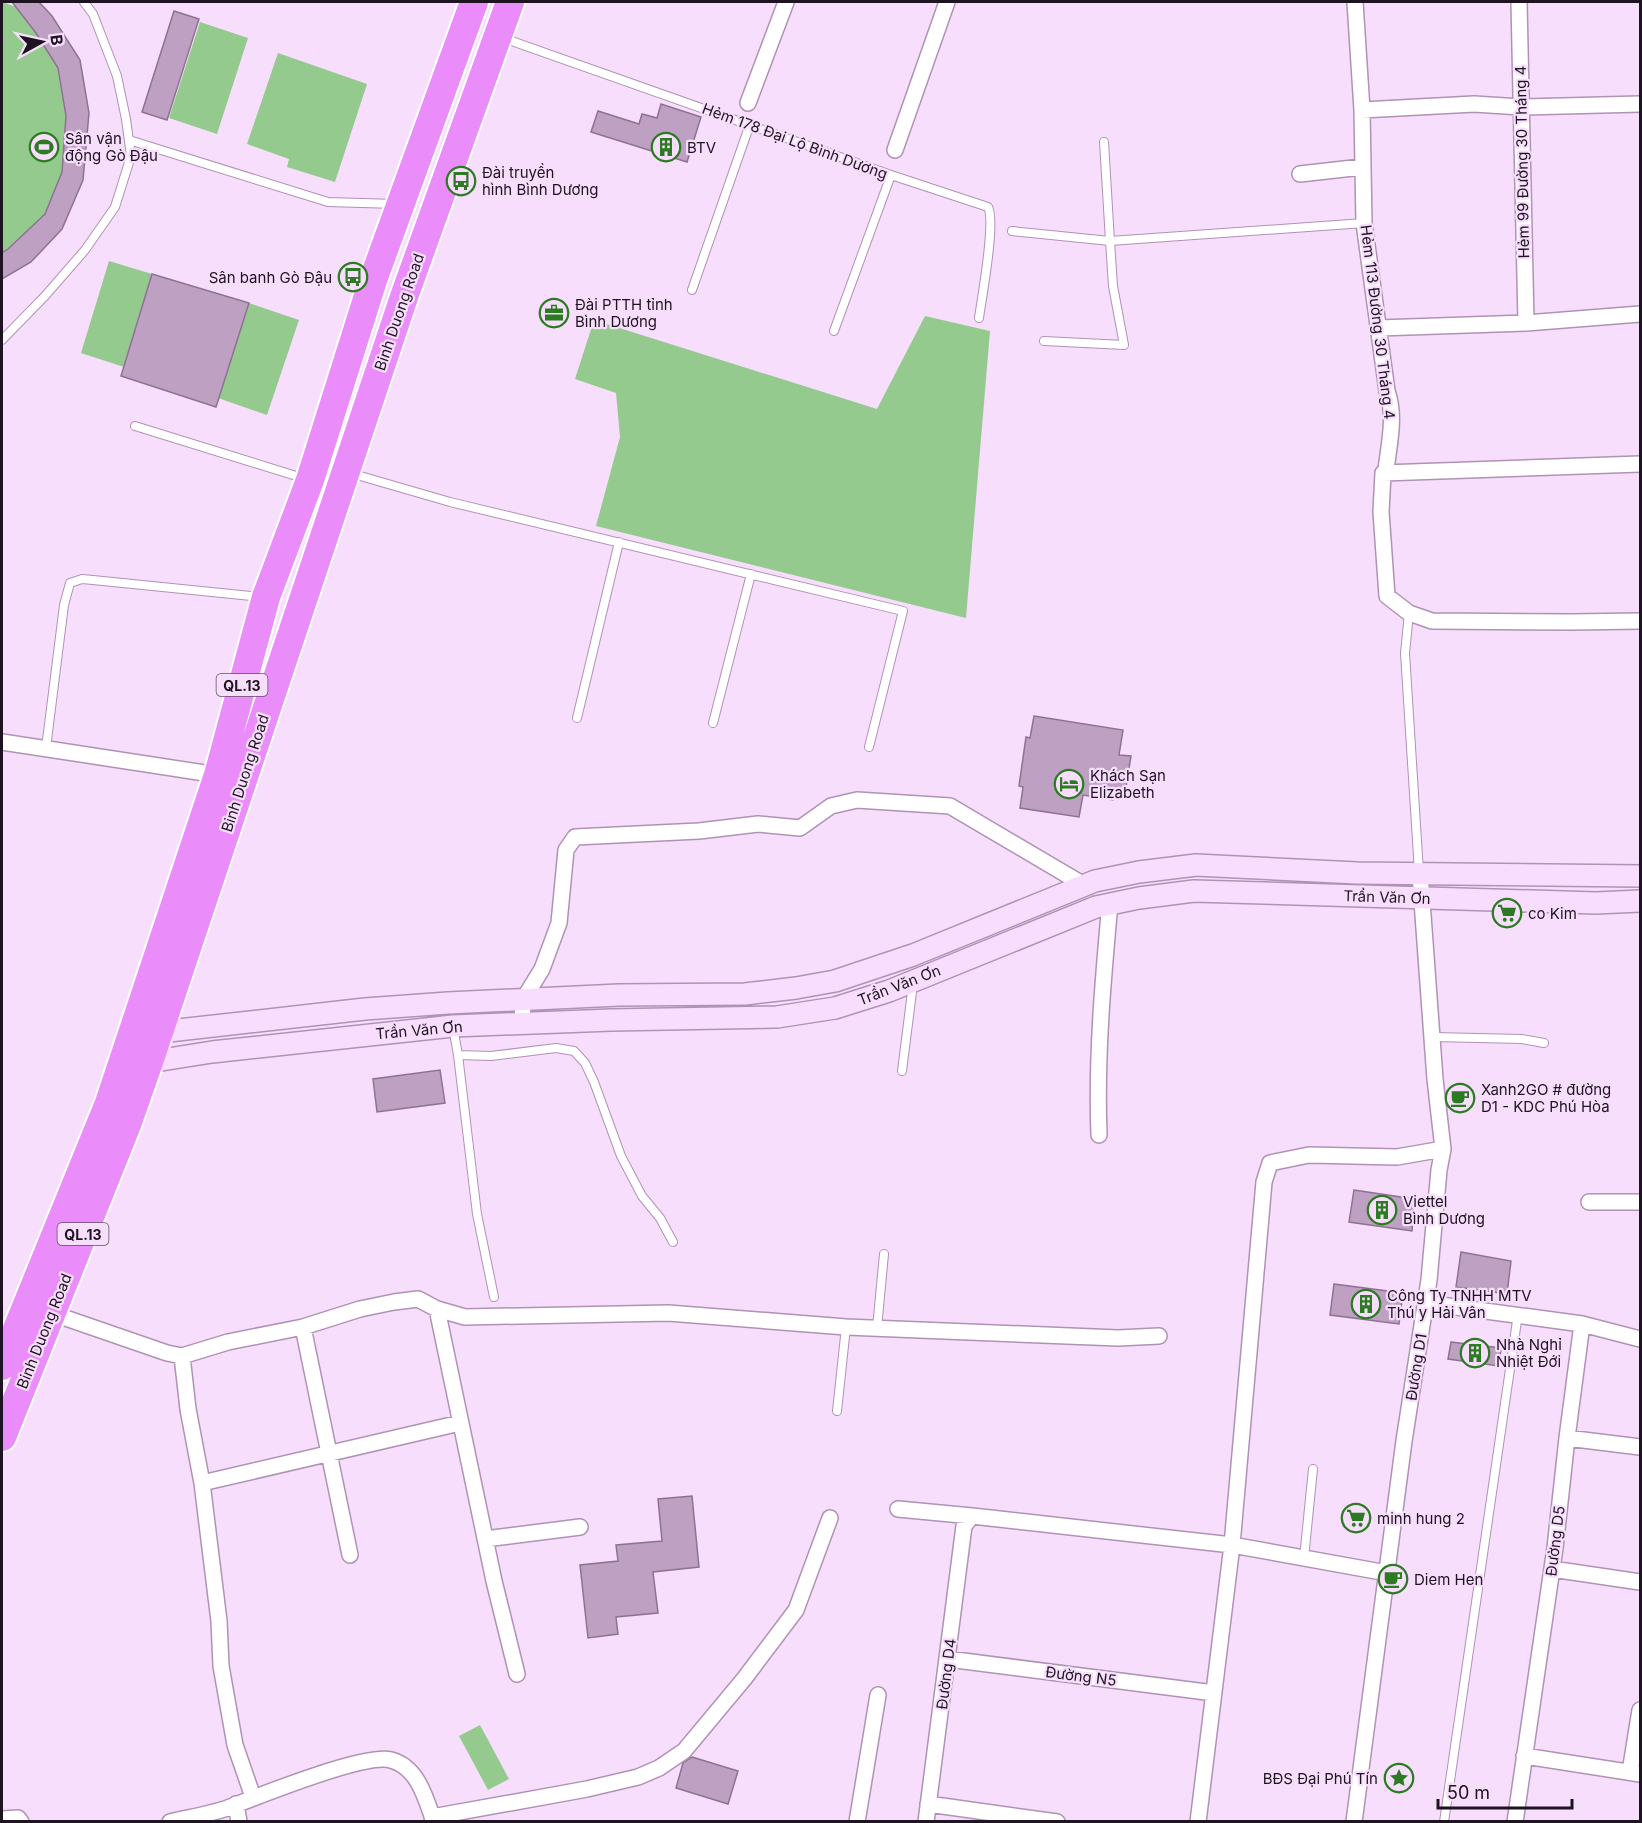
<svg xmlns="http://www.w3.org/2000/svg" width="1642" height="1823" font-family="Inter,sans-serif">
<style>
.green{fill:#95ca8e}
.building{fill:#bea0c3;stroke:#8f7293;stroke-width:1.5}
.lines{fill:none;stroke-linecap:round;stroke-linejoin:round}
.lane-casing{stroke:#b092b5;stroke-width:10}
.street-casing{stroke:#b092b5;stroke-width:18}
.secondary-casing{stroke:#b092b5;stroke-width:24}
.highway-casing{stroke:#fff;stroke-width:32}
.lane{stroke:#fff;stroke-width:8}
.street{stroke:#fff;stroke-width:15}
.secondary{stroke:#f9ddfe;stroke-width:21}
.highway{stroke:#ea8dfa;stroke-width:28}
.labels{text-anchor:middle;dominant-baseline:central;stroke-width:4.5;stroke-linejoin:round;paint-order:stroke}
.shield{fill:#f7defc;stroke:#5f5062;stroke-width:1.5}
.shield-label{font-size:14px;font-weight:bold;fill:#1e1320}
.poi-label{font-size:15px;fill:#1e1320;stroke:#f7defc;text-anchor:start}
.street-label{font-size:15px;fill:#1e1320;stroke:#f7defc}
</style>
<rect width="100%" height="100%" fill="#f7defc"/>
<path class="green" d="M2,2l14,5 5,-5h18l13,14 28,44 9,53 -6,67 -21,49 -31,33 -29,17z
M200,22l48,16 -31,96 -48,-16z
M278,53l89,31 -32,98 -48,-15 2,-8 -42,-15z
M109,261l43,13 -28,93 -43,-14z
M249,303l50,17 -32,95 -49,-17z
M925,316l65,15 -24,287 -370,-92 24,-89 -4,-44 -41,-14 19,-59 283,89z
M480,1725l29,54 -21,11 -29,-54z"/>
<path class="building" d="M12,2h27l13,14 28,44 9,53 -6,67 -21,49 -31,33 -29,17v-26l6,-4 37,-35 17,-42 4,-56 -8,-48 -22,-35z
M174,11l25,8 -32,101 -25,-8z
M661,104l40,13 -14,45 -96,-30 7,-21 41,13 3,-10 15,4z
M152,274l97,29 -33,104 -95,-31z
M1034,716l89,14 -4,25 12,1 -6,37 -11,-2 -1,9 -30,-5 -4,22 -59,-9 3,-21 -4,-1 7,-49 4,1z
M440,1070l5,33 -68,9 -4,-33z
M1354,1190l60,9 -2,32 -63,-9z
M1461,1252l50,9 -4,33 -51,-7z
M1334,1284l69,9 -4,31 -69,-9z
M1451,1342l50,6 -2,18 -51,-7z
M692,1496l7,71 -46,5 5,41 -42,4 2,17 -30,4 -8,-73 38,-4 -2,-16 46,-4 -4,-42z
M692,1757l46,14 -10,33 -52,-16 7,-25z"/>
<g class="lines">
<g class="lane-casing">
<path id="lane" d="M503,38l388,137 97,32c8,15 -6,89 -9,111
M129,140l199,62 68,2
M1104,142l6,99 254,-18
M1012,231l98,10 3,45 11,59 -80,-4
M692,290l58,-166
M834,331l57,-156
M2,340l43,-44 40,-46 30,-43 16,-51 -5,-37 -9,-43 -24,-62 -9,-12
M135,426l171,53
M350,473l100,29 453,109 -34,136
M1409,613l-4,40 14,219
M577,718l42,-176
M713,723l38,-149
M46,748l18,-143 6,-22 12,-4 11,1 168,17
M453,1027l5,28 33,1 65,-8 18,3 11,12 9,19 27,74 21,40 18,22 13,24
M1433,1037l89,2 22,4
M458,1055l19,159 17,83
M902,1071l11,-87
M877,1328l7,-74
M837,1411l9,-84
M1304,1558l9,-89
M1444,1822l74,-508"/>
</g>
<g class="street-casing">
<path id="street" d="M1355,2l7,108 2,113 23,168c9,25 2,53 -1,79l-3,3 -2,39 6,84 22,17 23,8 140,1 68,-1
M1519,2l7,321
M748,103l38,-101
M1362,110l112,-6 47,3 119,-3
M895,150l52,-148
M1300,174l62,-7
M1379,328l147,-5 114,-9
M1383,473l257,-9
M2,742l216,33
M522,1022l1,-22 19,-31 17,-46 7,-73 9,-13 124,-6 59,-7 42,4 31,-22 26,-6 93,6 134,79
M1099,1135c-3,-78 4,-155 11,-232
M1589,1202h51
M1426,1303l156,21 58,15
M437,1309l57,272 23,93
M51,1313l116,40 15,3 6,53 14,74 17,138 2,45 14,79 18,52
M303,1327l47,228
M182,1356l46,-14 75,-15 57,-18 34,-7 24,-3 19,10 28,8 203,-4 178,14 272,11 41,-2
M1567,1438l73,9
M202,1483l258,-60
M898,1509l74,7
M485,1539l95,-12
M1552,1569l88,13
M1387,1573l-155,-28 32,-363 6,-19 39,-8 88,2 46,-8
M948,1659l266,34
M1524,1756l116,18
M1630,1772l10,-62
M236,1804l3,18
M928,1804l129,18
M432,1817l155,-28 51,-12 21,-9 25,-17 60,-72 52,-69 34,-92
M2,1819l16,-1 3,4
M170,1822c20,-5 43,-8 63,-16 28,-11 133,-53 158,-46 27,7 35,39 43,62
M857,1822l21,-127
M926,1822l38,-296 8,-10 260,29 -34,277
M1354,1822l50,-381 25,-161 10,-110 4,-21 -8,-70 -15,-205
M1515,1822l40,-274 12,-110 15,-114"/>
</g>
<g class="secondary-casing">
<path id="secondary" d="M160,1032l205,-23 83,-6 171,-8 126,-1 51,-6 39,-7 78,-26 182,-74 44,-9 57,-7 161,8 283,3
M149,1062l63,-10 241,-26 158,-6 166,-3 58,-9 54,-17 207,-84 43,-9 55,-7 402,12 44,-2"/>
</g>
<g class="highway-casing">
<path id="highway" d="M2,1366l107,-263 109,-328 48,-178 44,-117 63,-200 101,-278
M2,1437l126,-315 21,-60 256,-768 105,-292"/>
</g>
<use href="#lane" class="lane"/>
<use href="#street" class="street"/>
<use href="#secondary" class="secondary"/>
<use href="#highway" class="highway"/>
</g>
<defs>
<g id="stadium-ring" transform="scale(1.5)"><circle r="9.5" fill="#f7defc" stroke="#2c7a22" stroke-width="1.5"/><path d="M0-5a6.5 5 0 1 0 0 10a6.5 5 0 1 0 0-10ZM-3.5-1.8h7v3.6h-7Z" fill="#2c7a22"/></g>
<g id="building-ring" transform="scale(1.5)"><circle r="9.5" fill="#f7defc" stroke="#2c7a22" stroke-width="1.5"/><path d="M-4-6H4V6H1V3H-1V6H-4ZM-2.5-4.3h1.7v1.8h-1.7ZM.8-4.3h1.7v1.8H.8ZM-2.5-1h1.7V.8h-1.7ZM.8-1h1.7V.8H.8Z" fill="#2c7a22"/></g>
<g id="bus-ring" transform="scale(1.5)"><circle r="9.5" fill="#f7defc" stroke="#2c7a22" stroke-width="1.5"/><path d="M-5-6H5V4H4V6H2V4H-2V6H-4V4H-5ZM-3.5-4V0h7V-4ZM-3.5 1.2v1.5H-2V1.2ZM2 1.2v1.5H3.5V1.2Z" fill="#2c7a22"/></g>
<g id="office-ring" transform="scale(1.5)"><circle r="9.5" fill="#f7defc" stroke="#2c7a22" stroke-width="1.5"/><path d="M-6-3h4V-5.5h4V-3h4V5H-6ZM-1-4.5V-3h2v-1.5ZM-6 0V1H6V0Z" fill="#2c7a22"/></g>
<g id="hotel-ring" transform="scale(1.5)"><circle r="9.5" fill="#f7defc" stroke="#2c7a22" stroke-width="1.5"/><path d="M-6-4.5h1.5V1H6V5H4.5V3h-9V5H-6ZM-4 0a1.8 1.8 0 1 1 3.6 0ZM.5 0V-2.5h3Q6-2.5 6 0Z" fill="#2c7a22"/></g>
<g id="supermarket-ring" transform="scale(1.5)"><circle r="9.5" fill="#f7defc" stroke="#2c7a22" stroke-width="1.5"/><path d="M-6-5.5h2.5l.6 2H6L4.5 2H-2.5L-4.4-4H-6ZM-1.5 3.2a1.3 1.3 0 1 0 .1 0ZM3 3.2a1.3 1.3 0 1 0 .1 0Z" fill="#2c7a22"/></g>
<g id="cafe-ring" transform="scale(1.5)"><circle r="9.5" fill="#f7defc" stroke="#2c7a22" stroke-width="1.5"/><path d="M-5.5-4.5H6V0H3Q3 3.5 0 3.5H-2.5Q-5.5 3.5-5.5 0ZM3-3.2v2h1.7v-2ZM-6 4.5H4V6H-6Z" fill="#2c7a22"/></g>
<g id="sight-ring" transform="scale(1.5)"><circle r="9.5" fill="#f7defc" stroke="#2c7a22" stroke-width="1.5"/><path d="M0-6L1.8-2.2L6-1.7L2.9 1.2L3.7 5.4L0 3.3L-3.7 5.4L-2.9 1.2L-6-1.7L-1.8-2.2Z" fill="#2c7a22"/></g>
</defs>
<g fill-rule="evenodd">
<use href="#stadium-ring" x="44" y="147"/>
<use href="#building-ring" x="666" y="147"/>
<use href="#bus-ring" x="461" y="181"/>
<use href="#bus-ring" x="353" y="277"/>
<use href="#office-ring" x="554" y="313"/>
<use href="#hotel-ring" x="1069" y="784"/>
<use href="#supermarket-ring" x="1507" y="913"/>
<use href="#cafe-ring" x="1460" y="1098"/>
<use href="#building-ring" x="1382" y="1210"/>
<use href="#building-ring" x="1366" y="1304"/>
<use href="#building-ring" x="1475" y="1353"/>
<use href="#supermarket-ring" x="1356" y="1518"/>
<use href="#cafe-ring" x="1393" y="1579"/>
<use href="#sight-ring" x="1399" y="1778"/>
</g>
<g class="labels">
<g class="shield">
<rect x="216.5" y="674" width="51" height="22" rx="4.5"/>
<rect x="57.5" y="1223" width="51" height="22" rx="4.5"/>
</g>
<g class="shield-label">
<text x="242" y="685">QL.13</text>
<text x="83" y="1234">QL.13</text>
</g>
<g class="poi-label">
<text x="65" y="138">Sân vận<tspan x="65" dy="17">động Gò Đậu</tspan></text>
<text x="687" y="147">BTV</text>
<text x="482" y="172">Đài truyền<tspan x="482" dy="17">hình Bình Dương</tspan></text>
<text x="332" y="277" text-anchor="end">Sân banh Gò Đậu</text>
<text x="575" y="304">Đài PTTH tỉnh<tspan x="575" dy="17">Bình Dương</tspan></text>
<text x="1090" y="775">Khách Sạn<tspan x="1090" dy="17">Elizabeth</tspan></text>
<text x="1528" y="913">co Kim</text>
<text x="1481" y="1089">Xanh2GO # đường<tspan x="1481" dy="17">D1 - KDC Phú Hòa</tspan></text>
<text x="1403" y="1201">Viettel<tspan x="1403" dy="17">Bình Dương</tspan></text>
<text x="1387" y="1295">Công Ty TNHH MTV<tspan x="1387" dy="17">Thú y Hải Vân</tspan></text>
<text x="1496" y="1344">Nhà Nghỉ<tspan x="1496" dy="17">Nhiệt Đới</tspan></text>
<text x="1377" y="1518">minh hung 2</text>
<text x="1414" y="1579">Diem Hen</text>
<text x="1378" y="1778" text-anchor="end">BĐS Đại Phú Tín</text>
</g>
<g class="street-label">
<text transform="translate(795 141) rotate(20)">Hẻm 178 Đại Lộ Bình Dương</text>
<text transform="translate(1522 162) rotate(-91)">Hẻm 99 Đường 30 Tháng 4</text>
<text transform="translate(399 312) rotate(-71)">Binh Duong Road</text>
<text transform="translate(1378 322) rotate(83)">Hẻm 113 Đường 30 Tháng 4</text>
<text transform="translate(245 773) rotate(-72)">Binh Duong Road</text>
<text transform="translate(1387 897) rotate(2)">Trần Văn Ơn</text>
<text transform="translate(899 985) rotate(-21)">Trần Văn Ơn</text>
<text transform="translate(419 1030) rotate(-5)">Trần Văn Ơn</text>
<text transform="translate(44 1331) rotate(-68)">Binh Duong Road</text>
<text transform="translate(1416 1367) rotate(-81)">Đường D1</text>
<text transform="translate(1555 1541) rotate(-83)">Đường D5</text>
<text transform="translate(946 1674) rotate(-83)">Đường D4</text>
<text transform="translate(1081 1676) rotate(7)">Đường N5</text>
</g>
</g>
<rect width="1642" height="1823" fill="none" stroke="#1e1320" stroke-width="6"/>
<g transform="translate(42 42) rotate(82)" stroke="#f7defc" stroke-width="4.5" paint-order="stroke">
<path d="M0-4.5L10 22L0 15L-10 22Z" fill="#1e1320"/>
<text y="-9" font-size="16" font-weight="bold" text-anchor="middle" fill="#1e1320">B</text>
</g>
<path d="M1438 1799v9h134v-9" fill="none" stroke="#1e1320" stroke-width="3"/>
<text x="1447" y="1799" font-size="18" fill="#1e1320" stroke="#f7defc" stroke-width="4.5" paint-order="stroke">50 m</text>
</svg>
